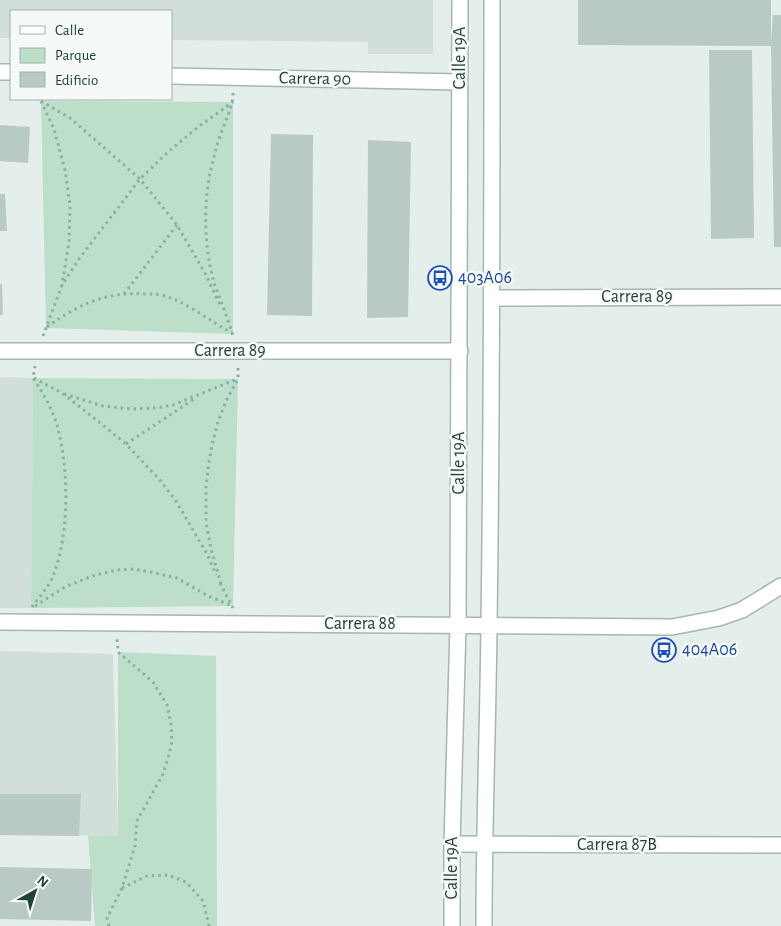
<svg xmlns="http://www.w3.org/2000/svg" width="781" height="926" font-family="'Alegreya Sans',sans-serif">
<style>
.built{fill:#d2ded9}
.green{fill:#bddfc9}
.building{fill:#b9c9c4}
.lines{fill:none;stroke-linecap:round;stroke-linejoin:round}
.minor-casing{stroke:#a6b6b2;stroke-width:18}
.tertiary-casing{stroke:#a6b6b2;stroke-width:18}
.path{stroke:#84b1a8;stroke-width:3;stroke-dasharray:2.5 4;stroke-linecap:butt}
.minor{stroke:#fff;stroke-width:15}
.tertiary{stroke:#fff;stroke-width:15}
.labels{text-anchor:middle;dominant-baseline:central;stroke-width:5;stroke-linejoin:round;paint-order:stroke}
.street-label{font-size:18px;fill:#23403b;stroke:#f5faf8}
.transit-label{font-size:18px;fill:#164399;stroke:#f5faf8;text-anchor:start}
</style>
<rect width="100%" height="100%" fill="#e4eeea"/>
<path class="built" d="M0,0h433v54h-65v-12l-197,-2v-29h-160v27h-11z
M0,377l33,1 -2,230h-31z
M0,651l113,3 5,182 -118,-1z"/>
<path class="green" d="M41,101l192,1v232l-187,-6z
M33,378l205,1 -5,227 -202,2z
M118,652l98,4 1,270h-122l-7,-90h30z"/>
<path class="building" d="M578,0h193v41l2,-26h8v232h-7l-3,-201 -193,-1z
M709,50h43l2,188 -43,1z
M0,125l30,2 -2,36 -28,-2z
M271,134l42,1 -1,181 -45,-1z
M368,140l43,2 -3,175 -41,1z
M0,194h5l2,37h-7z
M0,284h2l1,31h-3z
M0,794h81l-2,42 -79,-1z
M0,867l92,2 -1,52 -91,-2z"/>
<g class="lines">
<g class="minor-casing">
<path id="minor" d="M0,72h11
M171,76l288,6
M492,298l289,-1
M0,351h460
M452,844l329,1"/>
</g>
<g class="tertiary-casing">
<path id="tertiary" d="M0,622l672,5 47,-9 23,-8 39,-24
M452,926v-82l6,-219 2,-625
M484,926c0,-101 4,-202 5,-302 3,-208 3,-416 3,-624"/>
</g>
<path class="path" d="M233,93c0,15 -8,28 -13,43 -4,11 -6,22 -9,33 -8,33 -7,80 3,113 6,18 14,36 19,54
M41,101l29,17 70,61 37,46 29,50 15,32
M41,101l13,28 11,41 5,35 -1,37 -7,43
M124,294l53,-69
M47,327c30,-22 60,-36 99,-33 5,0 10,0 15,1 23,5 50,27 71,38
M43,336l19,-51 17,-26 61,-80 28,-27 30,-25 35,-25
M34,378l28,15 37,29 27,22 33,35 17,22 31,53 9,21
M64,394l39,12 28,3 25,-1 17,-3 64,-26
M126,444l68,-45
M220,583l13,25
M221,584l-10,-35 -5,-27v-35l3,-26 4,-20 5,-19 8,-21 12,-22v-12
M35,606l30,-19 27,-11 25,-6 16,-1 18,3 26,6 31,18 24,10
M32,607c7,-10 17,-20 21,-31 17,-43 16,-107 4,-151 -5,-17 -14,-32 -24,-47l2,-12
M122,888l25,-12 21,-1 18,7 17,19 6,25
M109,926l-2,-8 15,-30 13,-42 2,-25 26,-47 6,-19 3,-14 -1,-17 -4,-19 -14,-23 -35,-30 -1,-14"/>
<use href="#minor" class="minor"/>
<use href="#tertiary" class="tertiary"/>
</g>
<defs>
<g id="bus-ring" transform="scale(1.25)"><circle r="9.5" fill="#f5faf8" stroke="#1a4fb4" stroke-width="1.5"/><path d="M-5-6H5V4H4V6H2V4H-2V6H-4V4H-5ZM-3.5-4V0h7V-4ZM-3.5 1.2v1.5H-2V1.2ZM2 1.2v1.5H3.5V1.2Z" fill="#1a4fb4"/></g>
</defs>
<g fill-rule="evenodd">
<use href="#bus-ring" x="440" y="278"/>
<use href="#bus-ring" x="664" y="650"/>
</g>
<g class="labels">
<g class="street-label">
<text transform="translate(460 58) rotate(-90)">Calle 19A</text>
<text transform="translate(315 79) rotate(1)">Carrera 90</text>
<text x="637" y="297">Carrera 89</text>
<text x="230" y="351">Carrera 89</text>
<text transform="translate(459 463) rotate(-90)">Calle 19A</text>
<text x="360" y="624">Carrera 88</text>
<text x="617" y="845">Carrera 87B</text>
<text transform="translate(452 868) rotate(-90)">Calle 19A</text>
</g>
<g class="transit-label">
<text x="458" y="278">403A06</text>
<text x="682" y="650">404A06</text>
</g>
</g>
<rect x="10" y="10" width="162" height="90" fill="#f5faf8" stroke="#a1b0ac"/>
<rect x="20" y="26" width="25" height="8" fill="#ffffff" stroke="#a1b0ac"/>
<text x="55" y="35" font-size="15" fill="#23403b">Calle</text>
<rect x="20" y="48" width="25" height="15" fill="#bddfc9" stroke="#a1b0ac"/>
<text x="55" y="60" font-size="15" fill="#23403b">Parque</text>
<rect x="20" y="72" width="25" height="15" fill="#b9c9c4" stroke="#a1b0ac"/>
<text x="55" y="85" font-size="15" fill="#23403b">Edificio</text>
<g transform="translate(35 891) rotate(39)" stroke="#f5faf8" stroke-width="4" paint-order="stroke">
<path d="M0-4L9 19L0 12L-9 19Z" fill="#23403b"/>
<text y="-8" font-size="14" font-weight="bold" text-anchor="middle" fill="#23403b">N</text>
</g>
</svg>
